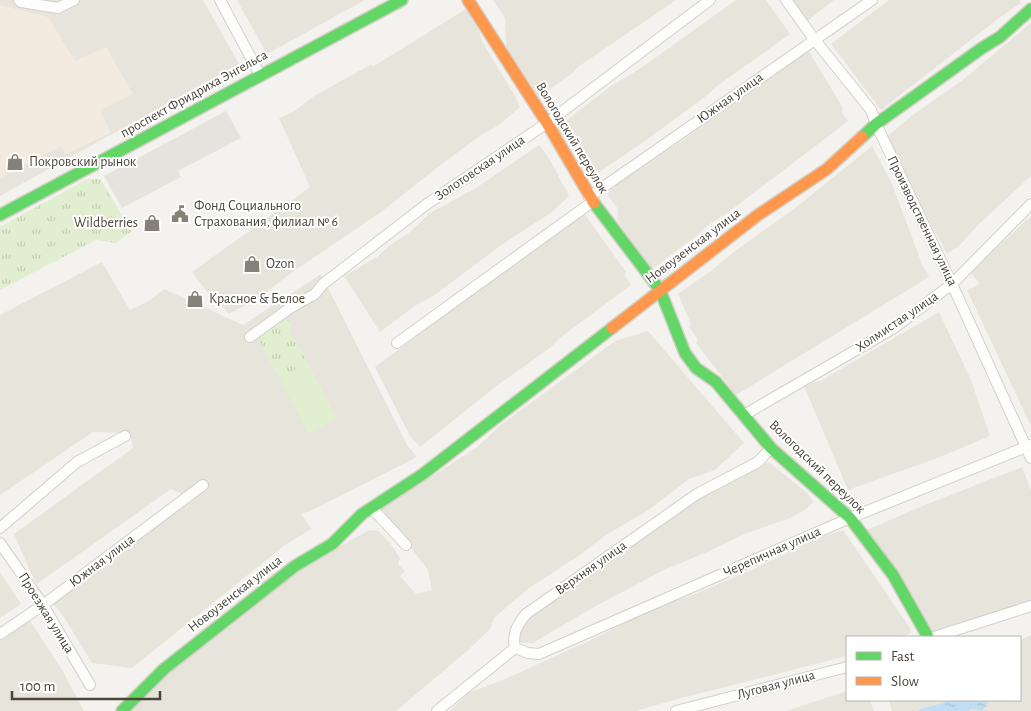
<svg xmlns="http://www.w3.org/2000/svg" width="1031" height="711" font-family="'Alegreya Sans',sans-serif">
<style>
.residential{fill:#e7e4dc}
.commercial{fill:#f3ebdf}
.grass{fill:url(#grass-tufts)}
.pitch{fill:#e1eecf}
.parking{fill:#e6e3df}
.water{fill:url(#water-ripples)}
.lines{fill:none;stroke-linecap:round;stroke-linejoin:round}
.street-casing{stroke:#d2d0cb;stroke-width:12}
.fast-casing{stroke:#d3cfc5;stroke-width:14}
.slow-casing{stroke:#d3cfc5;stroke-width:14}
.street{stroke:#fdfdfc;stroke-width:10}
.fast{stroke:#63d668;stroke-width:11}
.slow{stroke:#ff974d;stroke-width:11}
.labels{text-anchor:middle;dominant-baseline:central;stroke-width:4;stroke-linejoin:round;paint-order:stroke}
.street-label{font-size:14px;fill:#4b4439;stroke:#fff}
.poi-label{font-size:14px;fill:#4b4439;stroke:#fff;text-anchor:start}
</style>
<defs>
<pattern id="grass-tufts" width="24" height="20" patternUnits="userSpaceOnUse" patternTransform="scale(1.25)"><rect width="24" height="20" fill="#e1eecf"/><path d="M3 7l-1-3M5 7V3M7 7l1-3M15 17l-1-3M17 17v-4M19 17l1-3" fill="none" stroke="#c3cdb2"/></pattern>
<pattern id="water-ripples" width="26" height="14" patternUnits="userSpaceOnUse" patternTransform="scale(1.25)"><rect width="26" height="14" fill="#c0ddf1"/><path d="M2 4q2-2 4 0t4 0M15 11q2-2 4 0t4 0" fill="none" stroke="#a6bfcf"/></pattern>
</defs>
<rect width="100%" height="100%" fill="#f4f2ee"/>
<path class="residential" d="M0,0h203l36,64 -239,132z
M237,0h128l-98,54z
M493,0h183l-98,67 -4,5 -35,25 -33,-51 -1,-28z
M736,0h30l24,34 -73,52 -11,10 -61,45 -53,36 -35,-49 54,-42 30,-18z
M790,0h44l-28,22z
M889,0h130l2,3 -22,15 -118,92 -50,-66z
M466,9l13,22 4,12 31,51 6,13 -21,18 -19,11 -37,27 -62,49 -90,61 -31,24 -31,17 -13,-15 -5,-2 -19,-25 118,-85 -31,-69 14,-6 21,-16 56,-31 4,1z
M1031,23v153l-52,48 -21,23 -11,7 -39,-72 -14,-32 -8,-12 24,-21 54,-38z
M806,47l37,61 -1,5 6,8 -114,87 -27,18 -11,10 -45,34 -34,-50 1,-11 -11,-15 12,-12 64,-42 107,-79z
M539,145l10,13 20,38 -17,16 -48,31 -72,54 -16,8 -36,27 -36,-56 33,-19 12,-11 21,-14 20,-19 46,-25z
M872,146l20,38 30,80 7,13 -193,118 -40,-52 2,-3 -9,-13 2,-3 -13,-30 34,-24 23,-19 59,-42z
M583,212l43,60 -2,3 7,10 -70,52 -11,11 -51,36 -79,63 -10,-11 -35,-69z
M1031,216v207l-1,1 -63,-134 13,-6 -10,-12z
M102,262l28,48 19,-9 15,-12 79,36 78,-51 86,171 10,12 -109,55 -7,1 10,16 -26,16 -153,123 -40,-5 -28,-46 -11,-13 120,-90 21,-14 -23,-11 -134,95 -5,-9 -18,-41 119,-86 -3,-15 -37,-1 -93,63v-180z
M939,312l32,68 19,56 -50,21 -92,33 -44,-104 18,-6z
M648,331l96,112 -29,27 -26,9 -42,32 -41,24 -29,22 -48,31 -35,30 -4,11 -23,22 -71,60h-266l36,-40 123,-96 80,-45 9,1 12,12 10,15 -2,6 7,7 -5,5 16,18 16,-4 -4,-20 -47,-61 95,-61 25,-23 114,-84z
M769,462l39,32 5,8 -7,7 -16,9 -46,16 -37,18 -43,18 -72,38 -59,35 -15,-1 -8,-10 5,-13 170,-115z
M1022,467l9,23v110l-101,33 -63,-103 53,-23z
M843,530l67,98 1,5 -12,4h-52v19l-169,43 -43,12h-185l18,-18 35,-13 90,-41 64,-33 33,-10 57,-24 77,-36z
M0,572l21,32 -21,14z
M29,619l33,51 22,41h-84v-73z
M1031,635v76h-139l-3,-11h131v-60z
M847,691v9h23l4,11h-88z"/>
<path class="commercial" d="M0,5l48,12 27,44 31,-14 27,47 -33,16 11,23 -45,21 -5,-8 -61,32z"/>
<path class="grass" d="M87,179h13l32,52 -16,12 -20,-3 -96,50v-63z
M286,318l5,6 -1,6 18,33 -29,15 -20,-38 3,-6z"/>
<path class="pitch" d="M308,363l29,56 -29,15 -29,-56z"/>
<path class="parking" d="M226,111l15,27 -63,33 3,6 -59,31 -18,-32z"/>
<path class="water" d="M949,700h41l-8,11 -11,-2 -2,2h-51l3,-2 22,-6z"/>
<g class="lines">
<g class="street-casing">
<path id="street" d="M19,0l2,2 37,6 16,-8
M220,0l40,75
M786,0l28,39 57,71 5,14 76,160 79,174
M589,197l283,-197
M250,337l40,-29 25,-14 8,-10 104,-80 120,-81 163,-123
M397,343l195,-141
M744,415l150,-87 58,-44 79,-80
M372,508l34,37
M0,528l77,-66 48,-26
M0,543l43,62 47,80
M0,634l43,-29 160,-120
M934,637l97,-31
M515,648l13,5 11,1 311,-136 181,-73
M437,711l78,-63c-3,-14 2,-23 11,-34l171,-120 61,-32 13,-14
M676,711l171,-44"/>
</g>
<g class="fast-casing">
<path id="fast" d="M862,137l14,-13 106,-76 18,-11 31,-28
M594,203l66,87 25,63 11,15 20,14 55,66 79,70 43,57 35,62
M0,215l402,-215
M122,711l42,-42 131,-103 37,-22 30,-30 61,-40 189,-146"/>
</g>
<g class="slow-casing">
<path id="slow" d="M468,0l79,123 47,80
M612,328l146,-113 69,-46 35,-32"/>
</g>
<use href="#street" class="street"/>
<use href="#fast" class="fast"/>
<use href="#slow" class="slow"/>
</g>
<defs>
<g id="shop-bare" transform="scale(1.35)"><path d="M-5-2.5h2.3a2.7 3.5 0 0 1 5.4 0H5L5.5 6h-11ZM-1.5-2.5h3a1.5 2.3 0 0 0-3 0Z" fill="#868178" stroke="#fff" stroke-width="2.5" paint-order="stroke"/></g>
<g id="civic-bare" transform="scale(1.35)"><path d="M-.6-6.5H3V-4.5H.6V-3L4-1V1h2V6H-6V1h2V-1L-.6-3ZM-1.2 2.5V6h2.4V2.5Z" fill="#868178" stroke="#fff" stroke-width="2.5" paint-order="stroke"/></g>
</defs>
<g fill-rule="evenodd">
<use href="#shop-bare" x="15" y="162"/>
<use href="#civic-bare" x="180" y="214"/>
<use href="#shop-bare" x="152" y="223"/>
<use href="#shop-bare" x="252" y="264"/>
<use href="#shop-bare" x="195" y="299"/>
</g>
<g class="labels">
<g class="street-label">
<text transform="translate(194 94) rotate(-29)">проспект Фридриха Энгельса</text>
<text transform="translate(730 98) rotate(-35)">Южная улица</text>
<text transform="translate(572 138) rotate(59)">Вологодский переулок</text>
<text transform="translate(480 168) rotate(-34)">Золотовская улица</text>
<text transform="translate(922 221) rotate(64)">Производственная улица</text>
<text transform="translate(693 246) rotate(-37)">Новоузенская улица</text>
<text transform="translate(897 322) rotate(-34)">Холмистая улица</text>
<text transform="translate(817 467) rotate(44)">Вологодский переулок</text>
<text transform="translate(772 552) rotate(-24)">Черепичная улица</text>
<text transform="translate(102 561) rotate(-37)">Южная улица</text>
<text transform="translate(591 568) rotate(-35)">Верхняя улица</text>
<text transform="translate(235 594) rotate(-38)">Новоузенская улица</text>
<text transform="translate(46 613) rotate(58)">Проезжая улица</text>
<text transform="translate(776 685) rotate(-15)">Луговая улица</text>
</g>
<g class="poi-label">
<text x="29" y="162">Покровский рынок</text>
<text x="194" y="206">Фонд Социального<tspan x="194" dy="16">Страхования, филиал № 6</tspan></text>
<text x="138" y="223" text-anchor="end">Wildberries</text>
<text x="266" y="264">Ozon</text>
<text x="209" y="299">Красное &amp; Белое</text>
</g>
</g>
<rect x="846" y="636" width="175" height="65" fill="#ffffff" stroke="#b7b4b0"/>
<rect x="856" y="652" width="25" height="8" fill="#63d668" stroke="#b7b4b0"/>
<text x="891" y="661" font-size="15" fill="#4b4439">Fast</text>
<rect x="856" y="677" width="25" height="8" fill="#ff974d" stroke="#b7b4b0"/>
<text x="891" y="686" font-size="15" fill="#4b4439">Slow</text>
<path d="M12 691v8h148v-8" fill="none" stroke="#4b4439" stroke-width="2.5"/>
<text x="20" y="691" font-size="15" fill="#4b4439" stroke="#ffffff" stroke-width="4" paint-order="stroke">100 m</text>
</svg>
